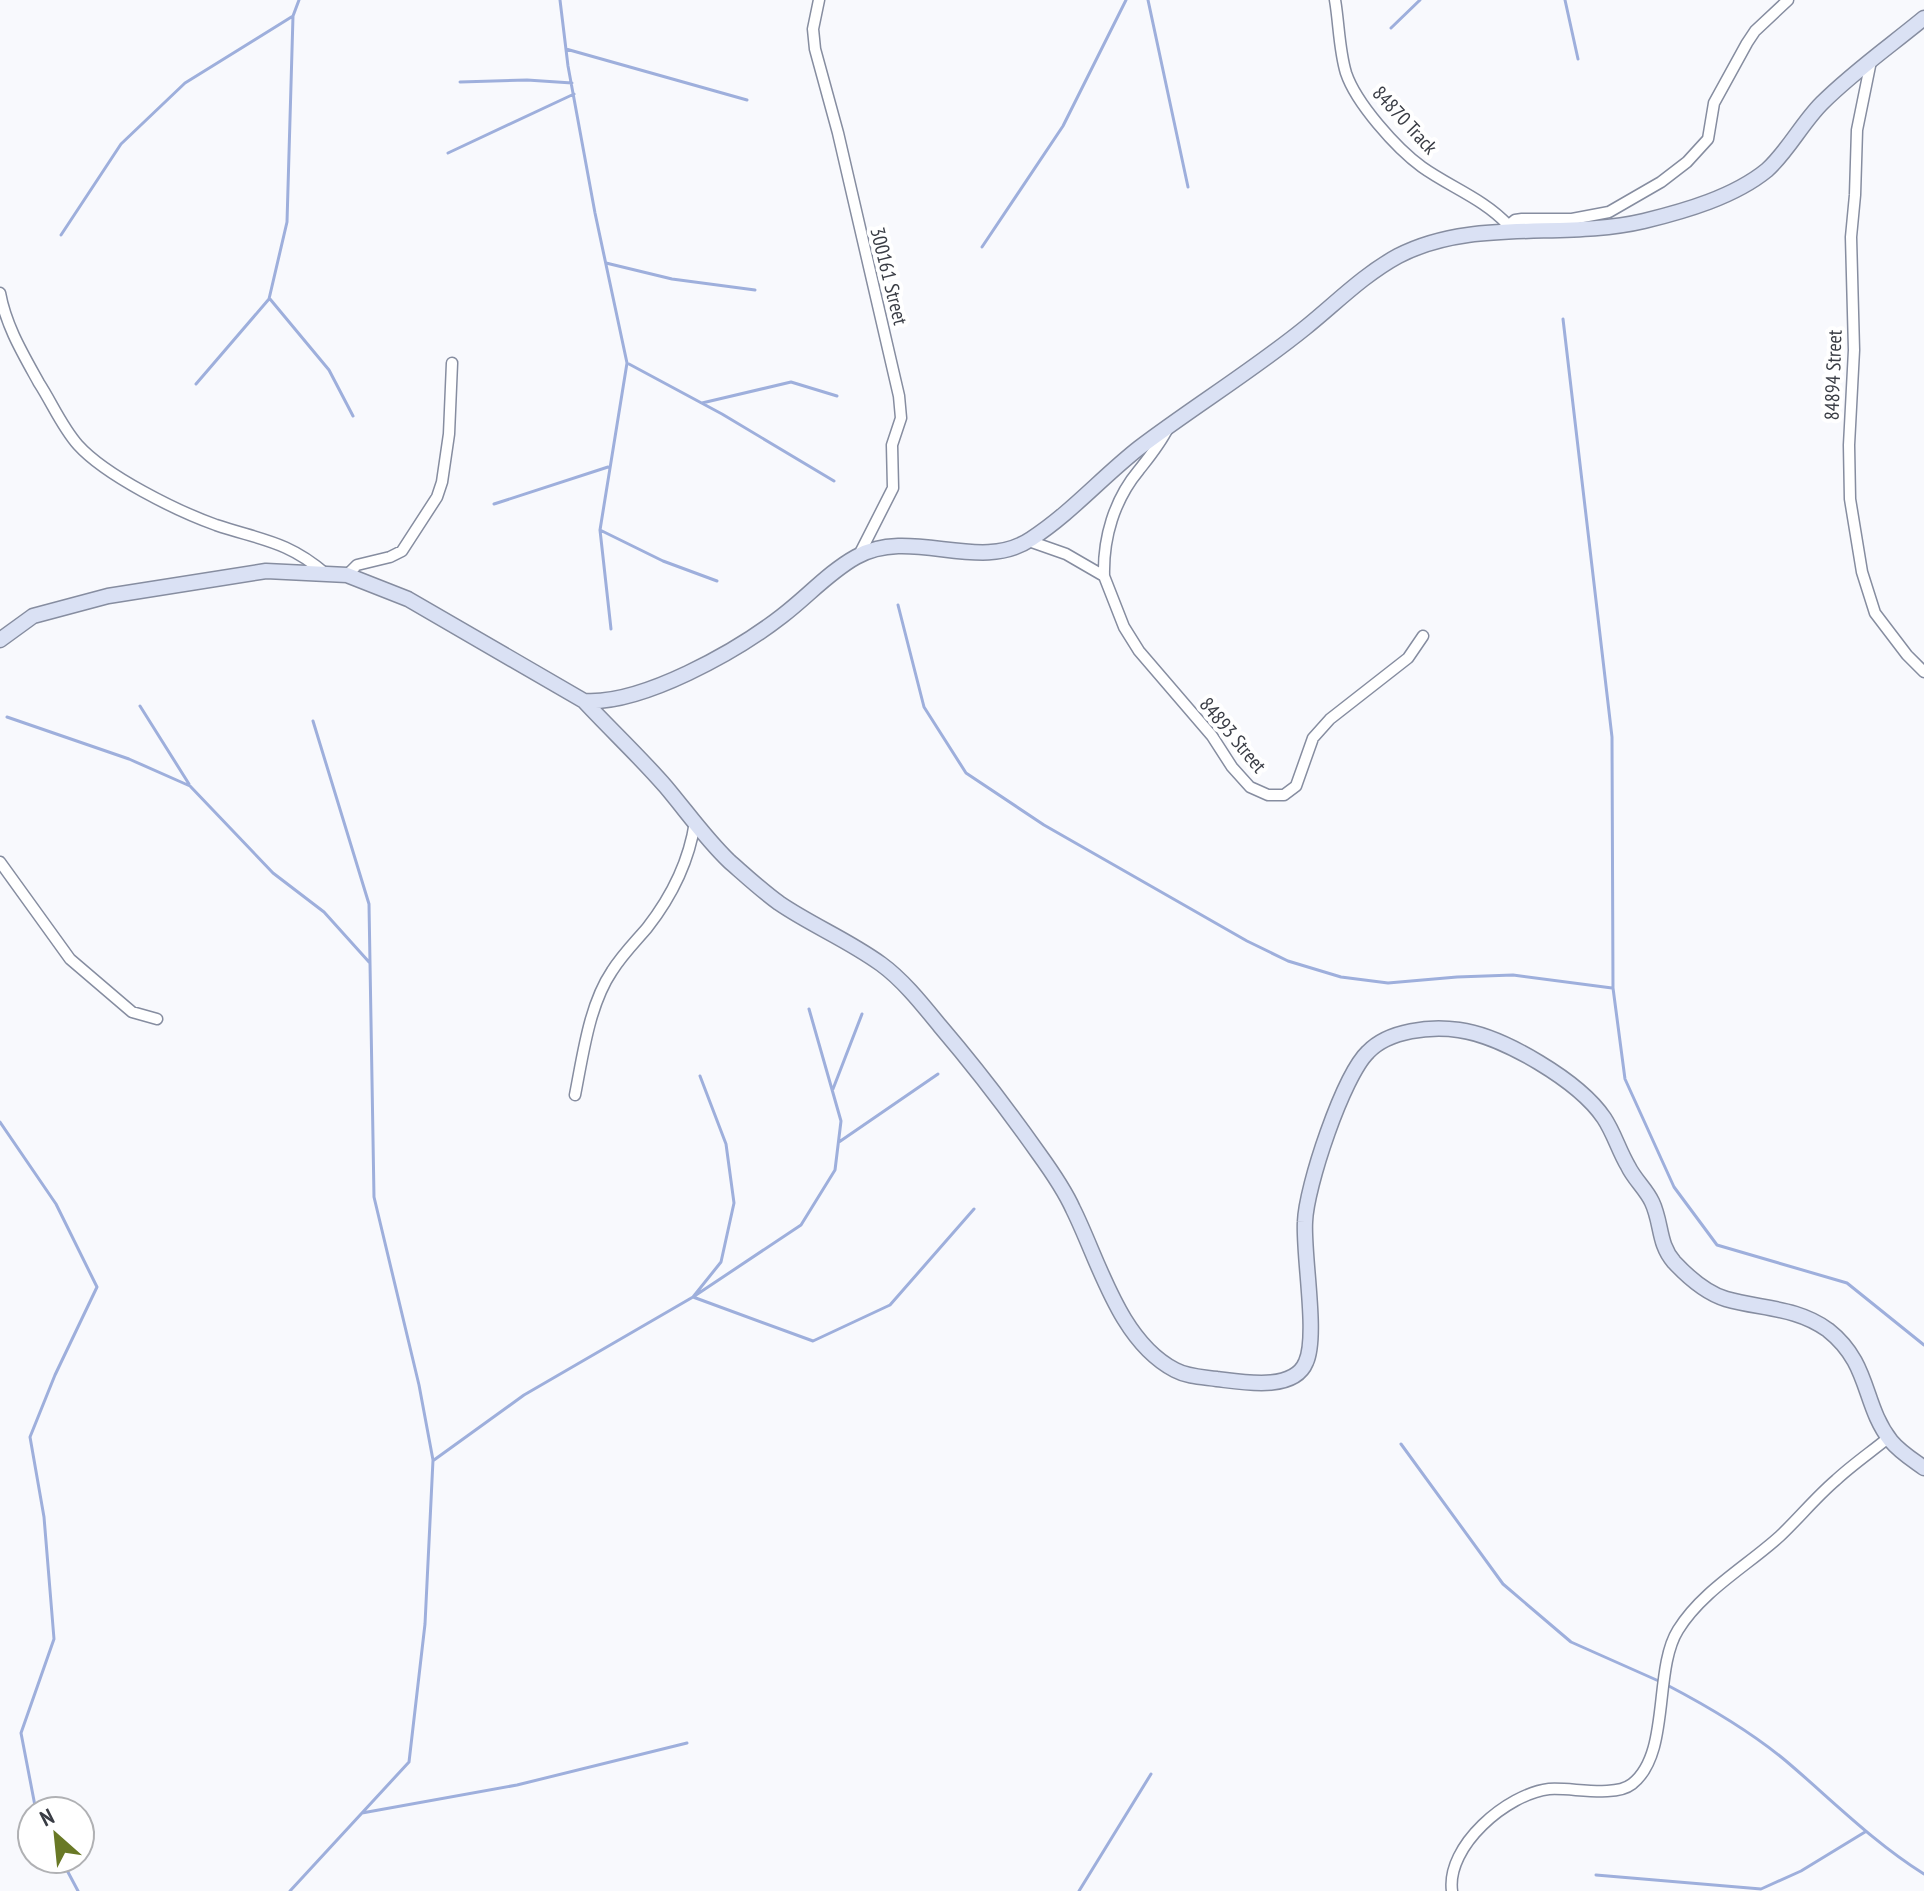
<svg xmlns="http://www.w3.org/2000/svg" width="1924" height="1891" font-family="'PT Sans Narrow',sans-serif">
<style>
.lines{fill:none;stroke-linecap:round;stroke-linejoin:round}
.stream{stroke:#9eafdc;stroke-width:3}
.street-casing{stroke:#868da0;stroke-width:13}
.secondary-casing{stroke:#868da0;stroke-width:17}
.street{stroke:#fff;stroke-width:10}
.secondary{stroke:#dae1f4;stroke-width:14}
.labels{text-anchor:middle;dominant-baseline:central;stroke-width:8;stroke-linejoin:round;paint-order:stroke}
.street-label{font-size:20px;fill:#393c44;stroke:#fff}
</style>
<rect width="100%" height="100%" fill="#f8f9fd"/>
<g class="lines">
<path class="stream" d="M560,0l8,66 27,147 32,150 -27,167 11,99
M1148,0l40,187
M1565,0l13,59
M1391,28l29,-28
M566,49l181,51
M460,82l67,-2 45,3
M448,153l126,-59
M61,235l60,-91 64,-61 108,-67
M982,247l81,-121 63,-126
M606,263l66,16 83,11
M270,299l59,71 24,46
M1563,319l49,418 1,251 12,91 49,108 43,58 130,38 77,62
M629,364l93,50 112,67
M196,384l73,-85 18,-77 6,-206 6,-16
M702,403l89,-21 46,14
M494,504l114,-37
M600,530l63,31 54,20
M898,605l26,102 42,66 78,52 203,116 41,20 53,16 47,6 69,-6 56,-2 99,13
M140,706l49,78
M7,717l122,42 61,27 83,87 51,39 45,50
M833,1089l29,-75
M0,1122l56,82 41,83 -42,88 -25,62 14,80 10,122 -33,94 15,78
M839,1142l99,-68
M696,1295l105,-70 34,-55 6,-49 -32,-112
M693,1297l120,44 77,-36 84,-96
M1401,1444l102,140 68,58 90,40
M434,1460l90,-65 169,-98 28,-35 13,-59 -8,-59 -26,-68
M1667,1685c42,22 83,46 119,76 46,39 87,81 138,113
M362,1813l155,-28 170,-42
M61,1859l17,32
M1596,1875l165,14 40,-18 64,-39
M290,1891l119,-129 16,-138 8,-164 -14,-75 -45,-188 -5,-293 -56,-183
M1079,1891l72,-117"/>
<g class="street-casing">
<path id="street" d="M819,0l-6,29 2,20 23,84 61,263 2,22 -9,27 1,43 -34,67
M1335,0c4,23 4,50 11,73 10,30 50,75 76,94 28,20 62,32 86,58
M1871,61l-14,69 -2,65 -4,42 3,113 -5,95 1,54 12,73 13,41 32,42 17,17
M1502,231l13,-11 7,-1h50l37,-7 52,-30 26,-20 21,-23 6,-36 33,-60 8,-12 33,-31
M0,293c6,33 23,61 39,90 13,20 23,44 39,62 28,31 99,66 138,80 45,15 72,16 110,49
M1029,541l37,13 38,22 20,51 15,24 73,85 20,31 18,20 18,8h16l12,-9 17,-48 17,-19 78,-61 15,-22
M347,575l10,-10 33,-8 12,-6 35,-54 5,-15 7,-48 3,-71
M1104,576c-1,-38 10,-76 35,-106 11,-14 21,-26 29,-42
M0,862l70,97 62,53 25,7
M575,1095c8,-40 14,-90 37,-124 10,-16 23,-29 35,-43 25,-32 42,-66 48,-106
M1452,1891c-6,-45 55,-97 97,-102 22,-2 65,9 83,-5 39,-30 21,-114 46,-154 24,-39 69,-64 102,-94 19,-18 36,-39 56,-56 16,-15 35,-28 52,-42"/>
</g>
<g class="secondary-casing">
<path id="secondary" d="M0,640l33,-24 75,-20 158,-25 81,4 61,24 176,102c58,4 153,-50 198,-85 25,-19 47,-44 74,-59 55,-31 123,17 175,-18 40,-26 71,-62 108,-91 54,-41 113,-77 166,-120 30,-24 58,-53 93,-72 75,-39 166,-16 246,-35 41,-10 90,-24 123,-51 21,-19 35,-47 55,-67 31,-31 68,-57 102,-85
M584,701c27,29 56,56 82,86 21,25 40,52 63,74 16,14 32,29 50,42 32,22 69,37 102,61 22,16 41,40 59,62 35,41 68,84 99,128 13,18 25,35 34,55 26,52 46,132 102,161 13,7 28,7 42,9 25,3 77,13 89,-17 12,-26 -3,-107 -1,-140 1,-35 38,-146 63,-170 21,-22 63,-26 91,-22 44,6 120,51 145,88 10,15 15,33 24,48 6,13 18,23 24,36 10,21 6,42 22,60 14,15 32,31 52,37 35,10 71,8 102,31 43,34 34,74 63,111 9,11 22,19 33,27"/>
</g>
<use href="#street" class="street"/>
<use href="#secondary" class="secondary"/>
</g>
<g class="labels">
<g class="street-label">
<text transform="translate(1405 120) rotate(47)">84870 Track</text>
<text transform="translate(889 276) rotate(76)">300161 Street</text>
<text transform="translate(1833 375) rotate(-88)">84894 Street</text>
<text transform="translate(1233 735) rotate(50)">84893 Street</text>
</g>
</g>
<g transform="translate(56 1835) rotate(333)"><circle r="38" fill="#ffffff" stroke="#b0b1b4" stroke-width="2"/>
<path d="M0-6L14 30L0 20L-14 30Z" fill="#697926"/>
<text y="-12" font-size="22" font-weight="bold" text-anchor="middle" fill="#393c44">N</text>
</g>
</svg>
